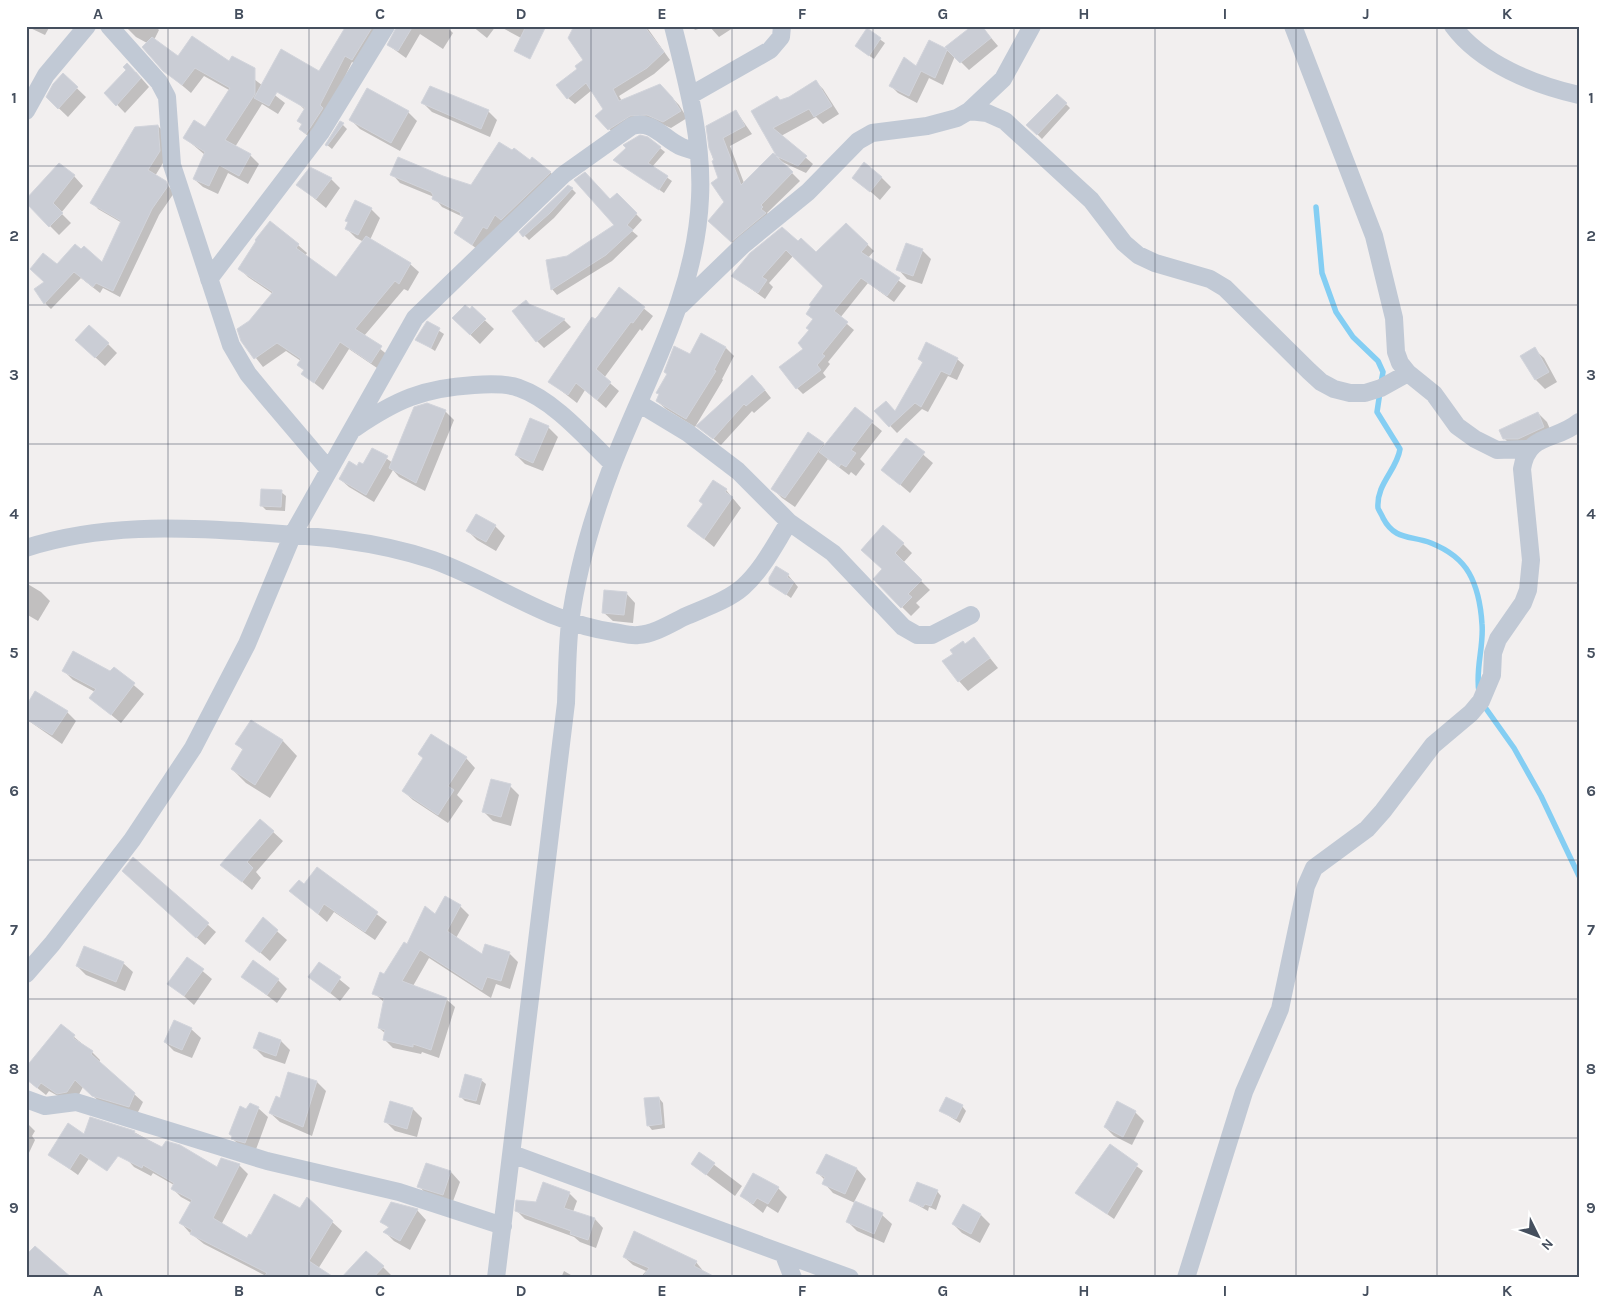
<svg xmlns="http://www.w3.org/2000/svg" width="1605" height="1304" font-family="Karla,sans-serif">
<style>
.shadow{fill:#0003}
.lines{fill:none;stroke-linecap:round;stroke-linejoin:round}
.stream{stroke:#84cef3;stroke-width:5.5}
.building{fill:#cacdd5;stroke:#d2d4db}
.street{stroke:#c1c9d5;stroke-width:18}
.grid{fill:none;stroke:#454f5e;stroke-width:1;stroke-opacity:0.55}
.neatline{fill:none;stroke:#454f5e;stroke-width:2}
.grid-label{font-size:16px;text-anchor:middle;font-weight:bold;fill:#454f5e}
</style>
<rect width="100%" height="100%" fill="#f2efef"/>
<path class="shadow" d="M26,26h24l-5,9z
M125,26h30l4,4 -5,10 24,18 76,21 31,24 -7,11 -16,-10 -27,43 15,8 9,9 -11,20 -20,-11 -10,21 -15,-7 -9,-8 11,-24 -20,-17 20,-10 24,-38 -25,-14 -13,17 -27,-23 -17,-27 -11,-6z
M347,26h40l-27,41 -8,-5 -25,51 -19,23 -8,-7 3,-4 -4,-4 6,-11 -6,-6z
M397,26h49l7,7 -10,16 -23,-15 -14,24 -18,-13 8,-14z
M472,26h24l-9,12z
M499,26h41l-6,19z
M609,26h37l24,34 -16,14 -35,22 3,5 38,-16 19,20 8,13 -16,10 -16,-7 -39,15 -19,-20 8,-7 -13,-19 -17,14 -7,-6 10,-29z
M692,26h16l-13,4z
M709,26h27l-17,11z
M981,26l17,20 -29,24 -14,-14 -12,29 -14,-7 -12,25 -19,-10 -7,-7 25,-18 13,-26 23,11z
M867,30l18,13 -11,16 -13,-9z
M136,72l13,15 -24,26 -19,-20z
M63,75l23,22 -18,20 -21,-20z
M815,81l8,8 16,25 -16,10 -7,-7 -35,19 32,28 -7,9 -26,-12 20,20 -33,32 2,2 -30,34 -21,-21 7,-26 -15,-54 26,-37 16,23 -22,12 14,37 36,-23 -27,-49 36,-13z
M1057,95l13,13 -28,31 -14,-14z
M423,103l65,8 9,9 -7,17 -58,-25z
M408,112l9,9 -17,30 -40,-22 -9,-9z
M341,123l6,6 -15,20 -6,-5z
M158,126l7,7 1,25 -11,18 10,6 9,11 -15,22 -39,82 -17,-9 -3,5 -19,-15 -30,31 -6,-6 1,-21 11,-16 46,-2 19,-41 -24,-14 -6,-7z
M660,148l5,4 -13,15 20,14 -8,12 -49,-33z
M530,162l20,10 9,9 -78,71 -25,-19 9,-15 -23,-11 -8,-10 -34,-14 -8,-9 50,3 29,9z
M74,176l9,10 -22,27 10,10 -12,12 -33,-33z
M854,177h27l10,10 -11,13z
M331,179l9,9 -14,20 -28,-23z
M572,189l4,4 -22,25 -25,22 -8,-8z
M611,200l25,14 6,6 -10,11 6,5 -26,25 -55,34 -5,-6 63,-64z
M371,209l9,9 -10,22 40,24 9,8 -11,19 -4,-2 -40,47 25,20 -9,14 -31,-21 -26,41 -20,-16 2,-3 -6,-6 2,-4 -15,-10 -23,16 -21,-27 8,-18 23,-28 -25,-17 -8,-8 58,-24 9,8 -2,3 31,22 28,-36 -8,-4 -10,-10z
M846,224l28,27 -6,7 38,28 -12,16 -26,-19 -28,35 14,12 -26,32 2,2 -7,9 3,4 -23,17 -6,-6 17,-68 -7,-6 17,-28 -31,-30 -24,27 4,4 -8,12 -32,-23 65,-33 19,11z
M922,250l9,9 -9,25 -15,-5 -9,-10z
M620,289l33,27 -11,15 -2,-2 -36,49 15,13 -13,17 -21,-18 -8,13 -27,-21z
M530,306l34,14 7,7 -27,21 -7,-7z
M472,308l22,21 -14,15 -27,-26z
M427,323l17,11 -9,17 -18,-12z
M108,344l9,9 -12,13 -19,-17z
M726,348l8,8 -12,23 1,1 -28,47 -29,-18 -9,-8 34,-45z
M1534,349l10,9 13,24 -12,7 -9,-9 -14,-24z
M919,359h38l7,6 -7,15 -9,-4 -20,36 -6,-3 -25,24 -21,-22 20,2 27,-50z
M760,384l11,14 -17,15 -2,-2 -31,34 -23,-19z
M855,409l27,22 -22,28 5,5 -9,12 -5,-4 -2,3 -21,-16 -33,48 -13,-9 -9,-9 50,-45 3,2z
M445,411l9,9 -29,71 -26,-14 -6,-7 -19,32 -25,-15 -9,-8 23,-13 10,-17 20,14z
M1538,413l9,9 6,14 -39,12 -10,-10z
M531,420l17,7 10,10 -15,34 -18,-7 -9,-9z
M906,440l27,23 -23,30 -27,-23z
M726,490l15,18 -27,39 -26,-21 16,-22z
M281,492l5,4 -1,15 -19,-1 -4,-4z
M476,515l19,11 10,10 -9,15 -19,-11 -10,-10z
M903,544l9,9 -9,10 27,27 -14,13 4,4 -9,9 -37,-37 10,-9 -12,-11z
M788,575l10,12 -7,11 -21,-15z
M26,583l15,9 9,9 -12,20 -12,-7z
M626,593l9,10 -2,20 -20,-2 -10,-9z
M974,638l24,30 -30,23 -9,-10z
M114,668l30,26 -23,29 -30,-25 4,-6 -22,-12 -9,-9 47,1z
M26,708l41,4 9,9 -14,23 -36,-25z
M251,721l32,20 14,15 -27,42 -24,-15 -14,-14 12,-18 -7,-7z
M466,758l9,10 -18,27 6,6 -15,22 -35,-23 -10,-9z
M510,786l9,9 -8,31 -18,-5 -10,-10z
M260,820l23,21 -27,31 5,6 -9,12 -30,-25z
M133,858l83,74 -11,13 -74,-66z
M317,869l70,53 -12,18 -41,-28 -7,10 -36,-31 13,-6z
M460,906l9,9 -13,23 27,18 26,-3 9,9 -8,27 -14,-5 -5,14 -62,-40 -16,28 33,13 9,8 -16,51 -17,-6 -1,2 -28,-6 -9,-9 2,-5 -7,-6 6,-25 -11,-10 34,-47 27,-30z
M263,919l24,21 -17,21 -23,-20z
M187,958l25,21 -18,26 -25,-22z
M123,963l10,9 -8,19 -39,-16 -9,-9z
M319,963l31,25 -10,13 -30,-24z
M243,977l35,3 9,9 -10,14z
M61,1026l31,26 8,8 -1,3 44,39 -6,12 -35,-10 -19,-17 -7,13 -9,1 -18,-10 -3,4 -20,-16z
M191,1029l10,9 -9,20 -18,-7 -9,-9z
M281,1041l9,9 -5,14 -21,-7 -9,-9z
M289,1073l28,9 9,9 -14,45 -32,-14 -10,-9 11,-13z
M481,1080l5,4 -6,21 -15,-4 -5,-5z
M659,1098l4,5 2,25 -13,2 -4,-5z
M391,1103l22,6 9,9 -5,19 -22,-6 -9,-9z
M962,1106l4,5 -6,12 -19,-12z
M258,1108l10,9 -13,35 -13,-4 -10,-10z
M1135,1112l9,9 -12,24 -18,-9 -9,-9z
M91,1119l43,13 29,16 54,20 22,-3 9,9 -27,51 27,14 53,-30 6,-10 35,32 -24,38 -52,7 -62,-32 -15,-12 -8,-9 11,-20 -11,-6 -9,-9 2,-3 -21,-12 -2,3 -17,-9z
M26,1122l9,9 -3,5 3,4 -7,15z
M61,1136l31,18 -14,21 -28,-20z
M1110,1146l33,25 -29,48 -37,-26z
M700,1154l42,32 -7,10 -43,-32z
M826,1155l31,14 9,10 -12,23 28,13 10,9 -8,19 -27,-12 -10,-10 8,-18 -22,-10 -9,-10 1,-3 -7,-7z
M427,1164l24,8 9,10 -8,22 -24,-8 -9,-10z
M778,1188l9,9 -9,16 -11,-7 -4,7 -22,-17z
M937,1191l4,5 -5,14 -7,-3 -1,4 -18,-10z
M569,1193l8,8 -4,11 22,7 8,9 -7,20 -16,-6 -6,-5 -49,-18 -9,-9z
M417,1210l9,10 -16,30 -16,-9 -9,-9 4,-4 -7,-7z
M981,1215l9,9 -10,19 -18,-10 -9,-9z
M624,1257l72,5 8,10 9,6h-73l6,-7 -13,-6z
M383,1267l9,9 -2,2h-47z
M564,1271l12,7h-15z"/>
<g class="lines">
<path class="stream" d="M1316,207l6,66 14,39 17,25 25,24 5,11 -2,11
M1380,392l-3,20 23,37c-3,21 -24,35 -22,59 1,3 4,7 5,10 12,23 28,17 48,25 15,6 30,16 38,30 8,14 12,35 13,51 2,23 -7,45 -3,68
M1482,703l32,45 27,48 38,80"/>
</g>
<path class="building" d="M346,26h27l-21,34 -7,-4 -25,49 3,3 -17,26 -7,-5 3,-5 -5,-3 8,-13 -28,-16 -8,14 -15,-8 27,-49 38,22z
M397,26h16l-15,25 -11,-6z
M526,26h20l-16,33 -16,-8z
M574,26h70l20,26 -17,16 -34,21 6,12 41,-17 12,13 9,14 -18,11 -16,-7 -17,1 -22,14 -13,-14 8,-7 -17,-26 -19,16 -11,-14 21,-16 -2,-3 8,-6 -15,-22z
M972,26h10l9,12 -31,25 -13,-13 -12,28 -14,-7 -12,25 -20,-10 15,-29 12,9 13,-26 18,9 -2,-2z
M867,28l14,10 -12,18 -14,-10z
M192,36l37,25 3,-5 23,12v26l-30,46 26,14 -12,22 -20,-11 -10,21 -16,-7 12,-27 -22,-14 11,-18 11,7 25,-39 -35,-20 -13,17 -19,-14 -21,-24 10,-10 26,19z
M127,63l14,15 -25,28 -12,-13 22,-23 -3,-3z
M63,73l15,14 -20,22 -12,-12 7,-13z
M816,80l16,26 -18,11 -5,-8 -36,19 34,28 -9,10 -22,-10 17,16 -32,33 2,2 -2,2 5,4 -35,29 -23,-21 16,-19 -13,-19 7,-5 -6,-17 2,-1 -5,-12 -3,-22 30,-16 9,16 -22,12 18,47 32,-32 3,2 -25,-44 26,-15 3,4 9,-3z
M430,86l59,24 -8,19 -60,-26z
M367,88l42,23 -18,32 -42,-23z
M1057,94l10,9 -30,32 -11,-10z
M340,121l4,2 -17,23 -2,-1z
M158,125l2,26 -12,19 18,11 2,5 -16,23 -39,82 -17,-8 -3,4 -19,-15 -30,32 -10,-15 10,-7 -14,-13 13,-16 14,11 18,-20 6,5 3,-3 18,16 19,-41 -31,-18 45,-76z
M640,135l8,2 13,10 -13,16 20,13 -9,14 -46,-30 13,-12 -3,-3z
M499,142l13,8 2,-2 16,12 2,-3 19,15 -50,48 -6,-5 -8,14 -4,-2 -11,18 -18,-12 10,-16 -4,-2 1,-2 -29,-14 1,-4 -2,-3 -41,-17 8,-18 45,19 28,9z
M864,162l18,15 -12,15 -18,-14z
M59,163l16,12 -22,28 10,10 -14,14 -23,-24v-4z
M310,167l22,11 -16,21 -20,-14z
M585,172l25,27 7,-6 20,20 -10,12 6,5 -27,25 -55,35 -5,-30 21,-4 47,-31 -40,-45z
M568,185l5,3 -23,25 -27,24 -4,-5z
M355,200l17,8 -14,27 -13,-6 3,-7 -3,-1z
M270,221l29,23 -3,4 40,29 30,-41 45,27 -12,21 -4,-3 -40,48 27,17 -11,17 -31,-21 -26,41 -13,-9 3,-4 -7,-5 4,-6 -24,-16 -23,16 -13,-18 -4,-12 12,-8 24,-29 -35,-23 18,-28 -1,-1z
M846,223l22,21 -7,8 39,26 -13,18 -26,-18 -27,33 14,11 -26,32 3,2 -8,9 4,5 -25,19 -17,-22 24,-18 -5,-6 11,-13 -3,-2 7,-9 -7,-5 5,-8 -2,-1 14,-19 -37,-36 -24,27 5,3 -9,13 -27,-17 19,-23 32,-26 16,14 3,-3 15,14z
M906,243l17,6 -10,27 -17,-6z
M619,287l26,20 -12,16 -2,-1 -35,47 15,13 -14,18 -21,-17 -8,12 -20,-13 44,-65 3,2 3,-3z
M526,300l3,4 36,15 -29,23 -24,-31z
M465,305l5,4 2,-3 14,13 -16,16 -18,-17z
M427,321l13,7 -9,20 -16,-8z
M89,325l20,18 -14,15 -20,-18z
M701,333l25,14 -12,23 2,1 -30,48 -30,-18 3,-7 -3,-1 11,-19 -3,-2 10,-26 16,8z
M926,342l32,16 -8,17 -9,-4 -20,36 -6,-4 -26,24 -15,-16 12,-10 9,10 28,-49 -5,-3z
M1535,347l14,25 -14,8 -15,-24z
M752,375l13,15 -19,16 -2,-2 -31,35 -17,-13z
M427,403l19,7 -30,73 -27,-15 25,-61z
M855,407l18,14 -22,29 5,3 -10,14 -5,-3 -2,3 -20,-15z
M1538,412l6,15 -26,12h-15l-4,-9z
M530,418l19,8 -16,37 -18,-8z
M808,432l16,11 -39,55 -14,-9z
M906,438l19,14 -25,33 -19,-15z
M372,448l16,8 -22,39 -27,-16 10,-18 8,5 2,-4 4,2z
M713,480l14,9 -2,3 8,5 -29,42 -17,-13 16,-22 -4,-3z
M261,489l21,1 -1,17 -21,-1z
M476,514l20,11 -10,17 -20,-11z
M883,525l21,18 -9,10 27,27 -14,14 4,3 -11,11 -28,-29 9,-10 -21,-19z
M776,566l13,8 -2,3 7,5 -8,13 -17,-11v-6z
M604,590l23,2 -3,23 -22,-2z
M974,637l16,21 -32,24 -16,-21 11,-7 -3,-4 13,-9 2,3z
M73,651l37,20 4,-4 21,16 -24,32 -22,-17 7,-9 -34,-18z
M35,691l33,20 -16,24 -26,-16v-13z
M251,720l32,20 -28,45 -24,-16 12,-20 -8,-5z
M431,734l36,23 -19,29 6,4 -16,25 -36,-24 21,-33 -5,-4z
M491,779l20,5 -10,33 -19,-5z
M260,819l14,12 -27,31 6,6 -11,14 -22,-17z
M133,857l76,66 -13,15 -74,-67z
M317,867l61,45 -13,20 -41,-28 -6,10 -29,-23 10,-11 5,4z
M445,896l16,9 -14,26 35,23 3,-10 25,8 -9,29 -14,-4 -5,13 -62,-40 -18,31 45,17 -16,52 -18,-6v3l-30,-7 2,-10 -7,-2 6,-30 -12,-4 8,-22 4,2 20,-32 3,2 18,-38 10,8z
M263,917l15,13 -18,23 -15,-12z
M84,946l40,16 -8,20 -40,-16z
M187,957l17,12 -20,27 -17,-12z
M253,960l26,19 -12,16 -26,-18z
M319,962l22,15 -11,16 -22,-16z
M174,1020l18,8 -10,22 -18,-8z
M61,1024l14,11 -2,3 20,13 -2,3 44,39 -6,14 -37,-11 -17,-16 -8,12 -10,2 -16,-11 -4,5 -11,-9v-12z
M259,1032l22,8 -5,16 -23,-8z
M288,1072l29,9 -14,46 -34,-14 7,-17 4,2z
M465,1074l17,5 -6,22 -17,-4z
M659,1097l3,27 -15,2 -3,-28z
M946,1097l17,8 -7,14 -17,-8z
M390,1101l23,7 -6,21 -23,-7z
M1117,1101l19,10 -13,26 -19,-10z
M250,1103l9,4 -14,36 -14,-4 1,-3 -3,-2 11,-28 6,3z
M90,1117l45,14 -1,2 28,14 4,-6 14,4 37,22 4,-9 19,6 -27,54 34,20 2,-4 2,1 23,-41 26,14 7,-11 26,24 -24,40 26,17h-72l4,-5 -77,-39 2,-4 -13,-7 13,-23 -21,-11 3,-6 -31,-18 -1,3 -24,-12 -11,15 -27,-18 -10,16 -22,-14 20,-32 16,11z
M1110,1144l28,20 -31,50 -32,-21z
M699,1152l16,11 -9,12 -15,-11z
M826,1154l31,14 -12,26 -23,-10 3,-7 -9,-4z
M426,1163l25,8 -8,24 -26,-8z
M753,1173l26,14 -11,17 -11,-6 -4,6 -13,-8z
M543,1182l27,10 -6,16 31,10 -7,22 -18,-6 1,-3 -56,-20 1,-11 20,2z
M917,1182l21,8 -7,16 -6,-2 -2,3 -14,-6z
M855,1201l28,12 -9,21 -28,-12z
M391,1202l27,7 -18,32 -17,-9 6,-5 -9,-5z
M963,1204l18,10 -10,20 -19,-10z
M634,1231l63,30 -3,5 23,12h-75l7,-10 -26,-11z
M35,1246l37,32h-46v-23z
M366,1251l18,15 -11,12h-32z"/>
<g class="lines">
<path class="street" d="M109,26l50,56 8,15 5,68 59,180 17,29 19,23 62,73
M1293,26l81,210 20,82 2,34 4,11 8,10 26,21 23,32 18,13 22,11 30,-1
M1453,26c28,38 82,59 126,69
M691,95l79,-45 11,-13 1,-11
M26,111l20,-36 41,-49
M969,111l18,2 18,8 86,79 33,43 14,12 17,8 55,16 15,9 84,83 12,11 13,7 16,4h15l16,-5 27,-15
M209,279l112,-147 65,-106
M681,305l62,-60 65,-53 50,-51 14,-8 55,-7 30,-8 12,-7 34,-32 29,-53
M640,404l48,29 50,38 51,51 44,31 70,74 14,8h15l39,-20
M355,428c41,-28 68,-40 119,-43 14,-1 32,-2 45,3 35,12 68,51 94,76
M26,548c74,-24 150,-21 227,-16 61,4 121,8 180,28 62,22 114,63 180,72 8,1 17,4 25,3 16,-1 32,-11 46,-18 20,-9 43,-16 59,-30 20,-18 32,-43 46,-65
M26,974l26,-30 80,-104 61,-92 54,-104 46,-110 122,-216 148,-143 69,-49c20,-7 33,14 50,21 5,2 10,3 15,5
M26,1099l19,7 31,-4 191,59 132,31 104,34
M512,1154l338,124
M784,1255l9,23
M496,1278l70,-575c1,-27 1,-54 4,-80 7,-53 23,-107 42,-157 34,-88 84,-171 88,-268 3,-58 -13,-116 -27,-172
M1186,1278l58,-186 36,-83 26,-123 8,-18 53,-39 16,-18 50,-66 38,-32 10,-12 11,-26 1,-22 5,-14 25,-36 5,-13 3,-30 -9,-91c6,-37 33,-27 57,-47"/>
</g>
<path class="grid" d="M168,26v1252M309,26v1252M450,26v1252M591,26v1252M732,26v1252M873,26v1252M1014,26v1252M1155,26v1252M1296,26v1252M1437,26v1252M26,166h1553M26,305h1553M26,444h1553M26,583h1553M26,721h1553M26,860h1553M26,999h1553M26,1138h1553"/>
<rect width="1605" height="1304" fill="none" stroke="#ffffff" stroke-width="55"/>
<g transform="translate(1538 1236) rotate(132)" stroke="#ffffff" stroke-width="4" paint-order="stroke">
<path d="M0-4L9 19L0 12L-9 19Z" fill="#454f5e"/>
<text y="-8" font-size="14" font-weight="bold" text-anchor="middle" fill="#454f5e">N</text>
</g>
<rect x="28" y="28" width="1550" height="1248" class="neatline"/>
<g class="grid-label">
<text x="98" y="19">A</text>
<text x="239" y="19">B</text>
<text x="380" y="19">C</text>
<text x="521" y="19">D</text>
<text x="662" y="19">E</text>
<text x="802" y="19">F</text>
<text x="943" y="19">G</text>
<text x="1084" y="19">H</text>
<text x="1225" y="19">I</text>
<text x="1366" y="19">J</text>
<text x="1507" y="19">K</text>
<text x="14" y="103">1</text>
<text x="1591" y="103">1</text>
<text x="14" y="241">2</text>
<text x="1591" y="241">2</text>
<text x="14" y="380">3</text>
<text x="1591" y="380">3</text>
<text x="14" y="519">4</text>
<text x="1591" y="519">4</text>
<text x="14" y="658">5</text>
<text x="1591" y="658">5</text>
<text x="14" y="796">6</text>
<text x="1591" y="796">6</text>
<text x="14" y="935">7</text>
<text x="1591" y="935">7</text>
<text x="14" y="1074">8</text>
<text x="1591" y="1074">8</text>
<text x="14" y="1213">9</text>
<text x="1591" y="1213">9</text>
<text x="98" y="1296">A</text>
<text x="239" y="1296">B</text>
<text x="380" y="1296">C</text>
<text x="521" y="1296">D</text>
<text x="662" y="1296">E</text>
<text x="802" y="1296">F</text>
<text x="943" y="1296">G</text>
<text x="1084" y="1296">H</text>
<text x="1225" y="1296">I</text>
<text x="1366" y="1296">J</text>
<text x="1507" y="1296">K</text>
</g>
</svg>
